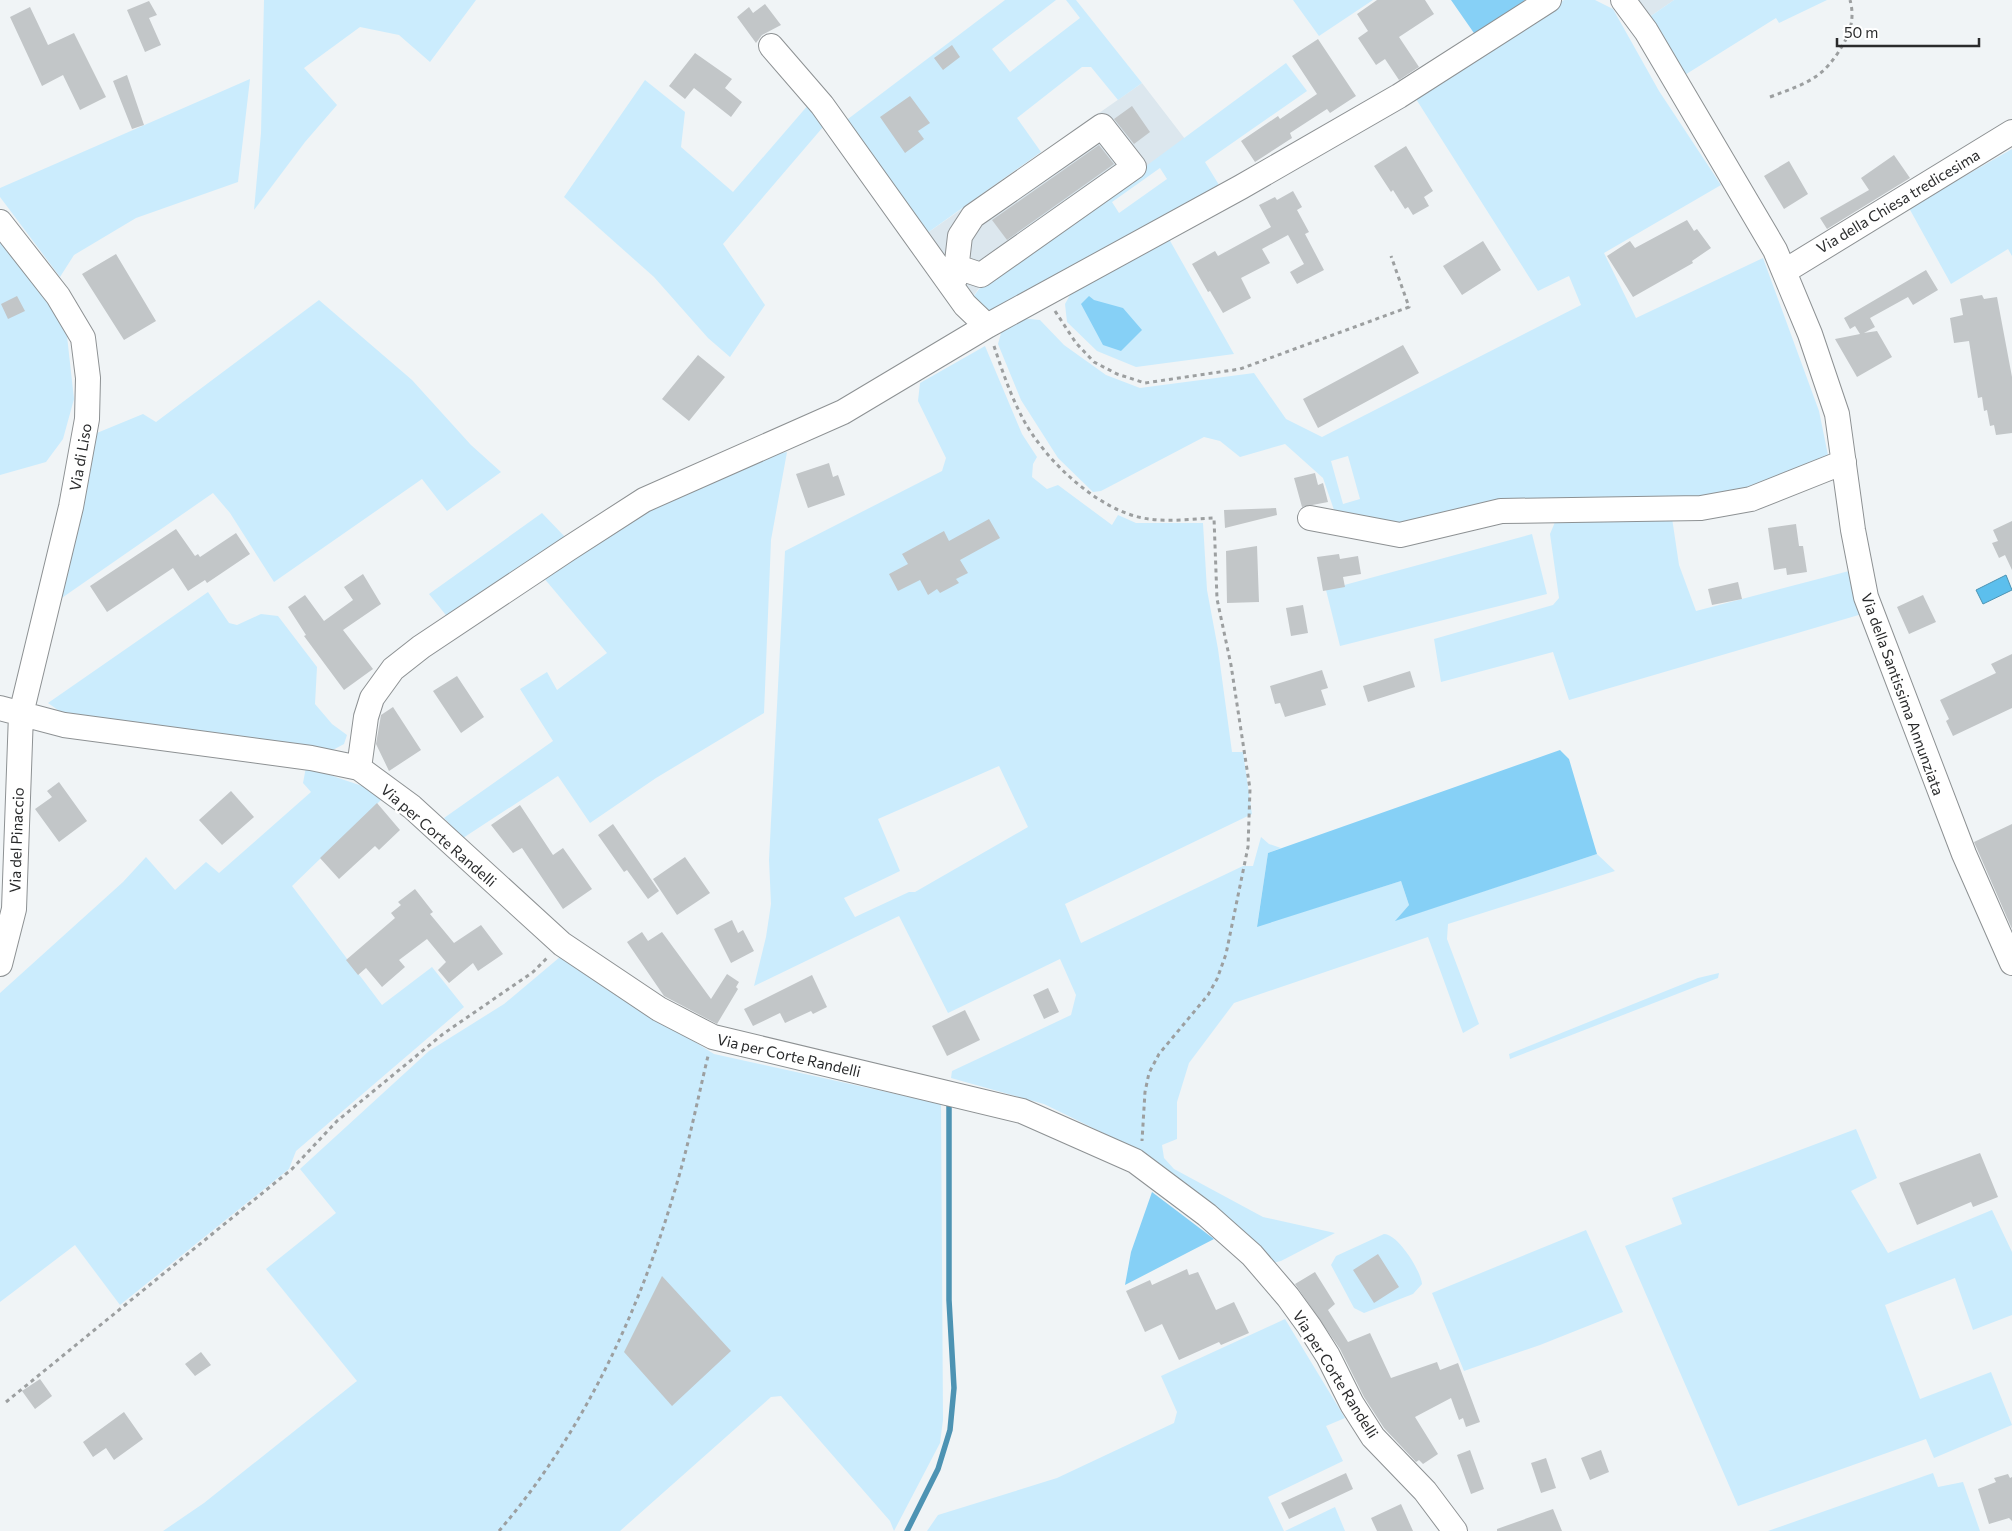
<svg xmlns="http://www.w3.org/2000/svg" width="2012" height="1531" font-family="Commissioner,sans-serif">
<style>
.built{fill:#dce7ee}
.green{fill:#cbecfd;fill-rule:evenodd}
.forest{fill:#86d0f6}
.water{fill:#5cbfed;stroke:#4d93b3}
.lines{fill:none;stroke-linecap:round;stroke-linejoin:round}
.stream{stroke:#4d93b3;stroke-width:5.5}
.building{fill:#c2c6c8}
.minor-casing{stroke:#8d9193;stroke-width:26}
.path{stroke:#9c9fa0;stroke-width:3;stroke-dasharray:4 4;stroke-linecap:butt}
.minor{stroke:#fff;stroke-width:24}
.labels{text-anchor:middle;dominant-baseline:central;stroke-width:5;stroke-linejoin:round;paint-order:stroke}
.street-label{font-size:15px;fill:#2a2b2c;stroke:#fff}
</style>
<rect width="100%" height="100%" fill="#f0f4f6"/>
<path class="built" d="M1632,0h42l-29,20z
M1142,83l43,56 -206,149 -9,13 -47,-65z"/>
<path class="green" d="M264,0h212l-46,62 -31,-27 -39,-8 -56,41 33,37 -32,37 -51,68 7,-77z
M1005,0h51l-64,49 18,23 70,-54 -14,-18h10l66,83 -24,17 -27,-33h-9l-65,51 24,34 -118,84 -79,-114z
M1293,0h80l-54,36z
M1564,0h31l18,9 46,82 62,94 -117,68 32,65 127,-60 56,153 10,49 -108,38 -310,27 -18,-1 -59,-14 -11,-32 -38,-34 -45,13 -20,-16 -16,-4 -103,54 -8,1 -35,-34 -37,-58 -23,-56 5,-18 16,-8 21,2 24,25 42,30 34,13 114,-15 32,46 36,18 259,-132 -12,-29 -31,15 -122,-192zM1348,456l12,43 -17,5 -12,-43z
M1674,0h153l-48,23 -3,-5 -96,60 -35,-58z
M1286,63l21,28 -102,71 14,23 -94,59 -132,74 -23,-17 9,-12zM1160,168l7,11 -48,34 -7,-11z
M250,79l-12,103 -102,36 -62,37 -14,22 -60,-80v-9z
M645,80l40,32 -4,35 52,45 76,-88 14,23 -100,117 42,61 -35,52 -22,-19 -54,-61 -90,-80z
M2012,149v107l-4,-7 -57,35 -42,-76z
M0,238l54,74 13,24 7,63 -11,40 -17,23 -46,13z
M1169,239l65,115 -98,13 -39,-16 -30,-29 -2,-18 6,-11z
M319,300l93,80 59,65 30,27 -54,39 -25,-32 -148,103 -44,-69 -17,-20 -157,109 36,-167 51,-21 13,8z
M985,346l37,88 15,23 -4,7 -1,13 15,12 11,-4 54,40 6,-10 18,8h67l4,67 11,59 14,103h11l9,62 -187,90 16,39 162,-77h10l8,-29 8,7 12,4 -13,5 -11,73 144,-45 8,24 -13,15 201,-66 18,17 -167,53 -1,15 32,85 -16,9 -35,-96 -194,66 -45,60 -12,39v37l-15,6 2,13 10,11 89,48 72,16 -54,28 -8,2 -133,-112 -96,-47 -93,-26 1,-7 119,-56 5,-20 -16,-36 -112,54 -49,-97 -145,70 12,-49 5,-33 -2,-44 16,-309 157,-80 4,-13 -28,-57 2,-18zM999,766l29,61 -113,65h-6l-54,25 -11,-19 56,-27 -22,-52z
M787,452l-16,88 -7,173 -108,65 -66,45 -32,-47 -95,62 -19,-20 109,-77 -33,-52 27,-17 10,18 50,-37 -64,-76 110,-72 119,-50z
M542,513l23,24 -116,82 -20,-25z
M1672,518l7,47 17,46 153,-40 13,43 -293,86 -16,-48 -112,30 -7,-43 119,-34 6,-7 -9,-64 5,-12z
M1532,534l15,60 -207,52 -14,-56z
M208,592l21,31 8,2 24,-11 17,2 39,51 -2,37 17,20 15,11 -3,9 -13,7 -266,-36 -17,-12z
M306,767l68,23 8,9 -90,87 90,119 50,-38 32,40 -168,144 -7,18 -169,136 -45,-60 -75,57v-309l123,-111 23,-25 29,33 31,-28 13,11 92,-81 -8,-9z
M560,957l154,97 227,50 2,316 -3,23 -46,88 -4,-10 -109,-125 -10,1 -151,134h-457l41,-28 153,-122 -91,-112 70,-56 -36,-44 129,-118 75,-47z
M1719,973l-1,5 -208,81 -1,-5 189,-76z
M1856,1129l21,49 -26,13 37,62 104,-43 20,42v63l-39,15 -18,-52 -70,27 35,94 71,-27 21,53 -78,33 -8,-19 -188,67 -113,-260 57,-22 -10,-26z
M1586,1230l37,82 -83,33 -76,26 -32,-78z
M1384,1234c14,0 37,37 38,50l-9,10 -49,19 -10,-5 -23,-43 5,-9z
M1285,1319l60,99 -19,8 17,35 -75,36 16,34h-357l11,-16 119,-37 117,-55 3,-11 -16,-36z
M1933,1473l5,14 25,-5 17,49h-212z
M1335,1507l10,24h-60z"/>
<path class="forest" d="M1451,0h73l1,2 -49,34z
M1089,296l5,4 29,8 19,22 -21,21 -18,-6 -22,-41z
M1560,750l9,9 28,95 -202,67 14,-16 -8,-24 -144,46 11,-74z
M1152,1192l62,47 -89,46 6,-33z"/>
<path class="water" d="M2006,575l6,15 -29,14 -7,-14z"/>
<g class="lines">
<path class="stream" d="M907,1531l31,-62 12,-39 4,-42 -5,-88v-196"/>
</g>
<path class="building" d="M1377,0h48l9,14 -35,23 20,30 -20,13 -14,-21 -9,6 -18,-27 10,-7 -11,-17z
M149,1l8,14 -8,3 12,27 -16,7 -18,-42z
M765,4l16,21 -19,10 -6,8 -19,-26 12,-10 4,6z
M30,7l18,38 26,-12 32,64 -26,13 -17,-35 -21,11 -32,-69z
M1318,39l38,57 -26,17 -3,-4 -37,24 2,5 -37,24 -14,-21 37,-25 2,3 37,-25 -25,-38z
M952,45l8,12 -17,13 -9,-12z
M695,53l37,26 -7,9 17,14 -11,15 -37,-29 -9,11 -16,-13z
M127,75l17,50 -12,4 -19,-48z
M910,96l20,27 -12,8 6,8 -19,14 -25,-36z
M1132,106l18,26 -16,12 -20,-25z
M1099,145l15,19 -107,76 -15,-20z
M1406,146l27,45 -9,6 5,9 -16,9 -5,-8 -3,2 -12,-19 -2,2 -17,-26z
M1894,155l16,23 -83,51 -7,-11 49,-28 -8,-12z
M1789,161l19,33 -24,15 -20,-33z
M1293,191l9,16 -5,3 12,22 -4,2 19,36 -27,14 -7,-12 14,-8 -16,-29 -26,14 8,14 -29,15 10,20 -28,15 -13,-22 -2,1 -16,-28 23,-13 3,5 53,-29 -12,-22 16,-8 2,3z
M1687,220l7,11 3,-2 14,19 -19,13 1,2 -60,34 -26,-41 23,-15 5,7z
M1483,241l18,29 -39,25 -19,-29z
M116,254l40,67 -32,19 -42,-66z
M1926,270l12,20 -25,15 -5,-8 -38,21 5,9 -11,6 13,-2 15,26 -35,20 -22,-38 25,-5 -5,-8 -5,3 -6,-11z
M1982,295l2,4 13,-2 15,80v56l-16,2 -2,-10 -4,1 -3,-16 -3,1 -2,-14 -4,1 -9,-57 -15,2 -4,-25 13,-3 -3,-16z
M17,296l8,15 -17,8 -7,-15z
M1403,345l16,28 -101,55 -15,-29z
M698,355l27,22 -36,44 -27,-22z
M829,463l4,14 5,-2 7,20 -37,13 -12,-34z
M1315,473l3,12 5,-2 5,19 -26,5 -8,-29z
M1276,508l1,7 -52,13 -1,-18z
M989,519l11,19 -40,22 8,13 -12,6 3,4 -19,10 -3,-4 -9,6 -8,-15 -22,11 -9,-17 19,-10 -6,-10 42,-23 5,10z
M2012,521v49l-7,-15 -6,3 -7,-15 6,-2 -5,-11z
M1796,524l3,22h4l4,26 -20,3 -1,-7 -12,2 -6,-42z
M176,529l19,27 3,-2 2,3 36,-24 14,21 -43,29 -2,-3 -17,11 -15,-23 -66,44 -17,-26z
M1257,546l2,56 -32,1 -1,-52z
M1339,554l1,5 18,-3 3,18 -18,3 2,10 -22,4 -6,-34z
M363,574l18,30 -38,26 30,39 -29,21 -40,-54 2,-1 -18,-28 17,-12 19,26 29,-21 -9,-13z
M1738,582l4,17 -30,6 -4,-16z
M1923,595l13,27 -27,12 -12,-27z
M1303,605l5,28 -17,3 -5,-28z
M2012,654v54l-59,28 -7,-15 3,-2 -9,-19 56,-27 -5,-9z
M1322,670l6,18 -7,2 5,15 -41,12 -5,-14 -5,1 -5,-18z
M1410,671l5,16 -47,15 -5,-16z
M457,676l27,41 -23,16 -28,-42z
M393,707l28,43 -32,21 -13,-27 5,-29z
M59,782l28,39 -28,21 -24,-33 17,-12 -5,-6z
M231,791l23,26 -32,28 -23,-25z
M377,803l23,27 -21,20 -4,-4 -36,33 -19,-21z
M520,805l33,50 10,-7 29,41 -29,20 -41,-61 -9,5 -22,-28z
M613,824l46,67 -11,8 -21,-29 -3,2 -26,-37z
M2012,824v105l-38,-87z
M685,857l25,36 -33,22 -24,-36z
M415,889l18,23 -3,2 24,29 27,-18 22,29 -25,17 -5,-8 -24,20 -11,-13 8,-8 -19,-23 -28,21 6,7 -23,20 -16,-19 -8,7 -12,-15 49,-42 -4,-5 10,-8 -3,-3z
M732,920l6,13 5,-3 11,21 -23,12 -17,-34z
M642,932l6,9 14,-9 49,67 16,-25 12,8 -3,5 2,2 -21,35 -53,-28 -37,-54z
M812,975l15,32 -14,7 -2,-3 -26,12 -5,-10 -27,13 -9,-17z
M1048,988l11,24 -15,7 -11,-24z
M965,1010l15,30 -33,16 -15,-30z
M1980,1153l18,44 -25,10 -2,-5 -54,23 -18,-42z
M1378,1254l21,33 -25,16 -21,-33z
M1187,1269l2,6 9,-3 18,38 18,-8 15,31 -28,12 -2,-3 -40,18 -17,-36 -17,8 -19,-41 24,-11 2,5z
M1315,1272l20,32 -7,6 20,32 22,-9 21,45 46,-16 3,8 18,-7 22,59 -14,5 -3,-9 -4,2 -8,-22 -36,19 23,37 -15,10 -4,-4 -3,2 -32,-34 -20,-31 -24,-48 -45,-65z
M662,1276l69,75 -59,55 -48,-54z
M201,1352l10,13 -16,11 -10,-12z
M40,1379l12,17 -17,13 -13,-18z
M124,1412l19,27 -29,21 -8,-12 -13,9 -10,-15z
M1470,1450l14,39 -13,5 -14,-39z
M1601,1450l8,22 -19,8 -9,-22z
M1546,1458l10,30 -15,5 -10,-30z
M1346,1473l7,16 -64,30 -8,-16z
M2008,1474l2,4 2,-1v44l-3,-3 -20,6 -11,-35 18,-7 -2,-4z
M1401,1504l12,27h-36l-6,-13z
M1553,1509l9,22h-65v-2z"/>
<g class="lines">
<g class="minor-casing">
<path id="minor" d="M1623,0l23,31 129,219 35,84 27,80 16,116 13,67 98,257 48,109
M771,46l51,59 143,200 22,21
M0,222l58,74 25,42 5,40 -1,41 -16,88 -50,207 -7,195 -14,55
M1785,271l227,-139
M950,284l5,-5 5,-43 13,-20 129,-90 32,41 -153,108 -24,-8
M1310,518l90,17 101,-24 200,-3 50,-9 93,-37
M0,708l64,17 247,33 48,10 53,39 150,137 97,65 54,28 309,74 113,50 72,54 45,40 36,42 21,29 19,30 24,48 21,33 52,54 30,40
M359,768l7,-51 6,-19 21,-29 28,-22 147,-98 76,-49 199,-88 144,-86 254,-139 158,-91 150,-96"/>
</g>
<path class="path" d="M1770,97c39,-15 54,-18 75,-56 7,-13 9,-27 5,-41
M1055,311l21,32 18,19 23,12 28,9 95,-14 169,-62 -18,-51
M994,346c8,24 16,48 28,71 22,43 78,96 127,102 21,3 44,0 65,-1l3,81 14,66 19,124 -2,58 -22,107 -9,25 -9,16 -49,59 -10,19 -4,19 -3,49
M6,1402l286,-233 45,-48 106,-87 90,-62 14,-14
M499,1531c83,-97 139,-216 175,-338 14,-45 23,-91 34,-137"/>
<use href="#minor" class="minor"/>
</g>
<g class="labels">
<g class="street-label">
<text transform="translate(1898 201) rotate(-31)">Via della Chiesa tredicesima</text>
<text transform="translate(80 457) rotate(-80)">Via di Liso</text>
<text transform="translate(1903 694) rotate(70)">Via della Santissima Annunziata</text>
<text transform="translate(439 835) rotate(41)">Via per Corte Randelli</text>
<text transform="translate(16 840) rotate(-88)">Via del Pinaccio</text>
<text transform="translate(789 1055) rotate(13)">Via per Corte Randelli</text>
<text transform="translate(1336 1374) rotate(58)">Via per Corte Randelli</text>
</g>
</g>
<path d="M1837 38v8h142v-8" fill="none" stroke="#2a2b2c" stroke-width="2.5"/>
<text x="1844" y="38" font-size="15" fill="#2a2b2c" stroke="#ffffff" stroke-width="4" paint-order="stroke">50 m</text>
</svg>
